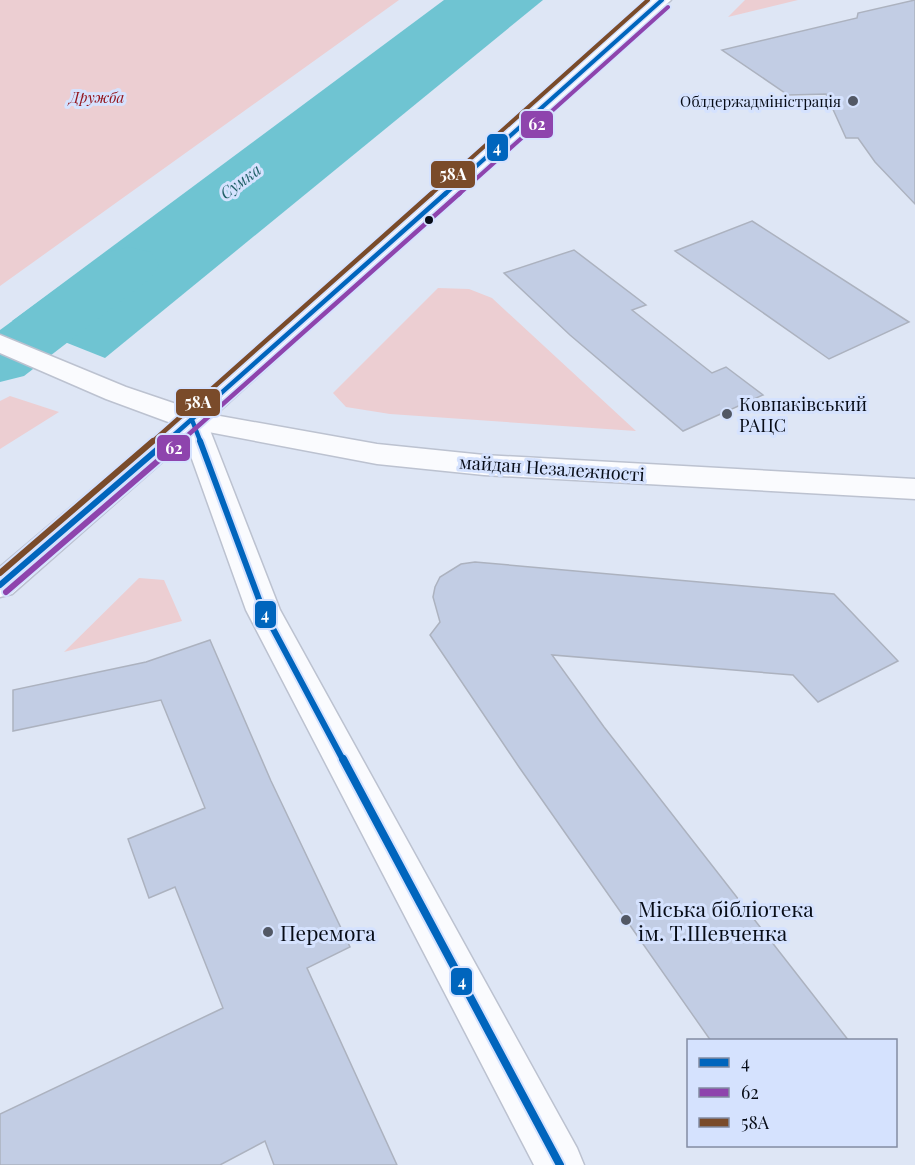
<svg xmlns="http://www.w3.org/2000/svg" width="915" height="1165" font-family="'Playfair Display',serif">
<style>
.green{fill:#ecced2}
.water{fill:#6fc4d2}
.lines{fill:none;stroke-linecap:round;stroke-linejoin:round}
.river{fill:#6fc4d2;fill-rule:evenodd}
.building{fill:#c2cde4;stroke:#acb2bf;stroke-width:1.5}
.minor-casing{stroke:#bcc2d0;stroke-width:3}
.tertiary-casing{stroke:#bcc2d0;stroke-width:3}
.secondary-casing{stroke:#bcc2d0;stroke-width:3}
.minor{fill:#fafbfe;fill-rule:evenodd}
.tertiary{fill:#fafbfe;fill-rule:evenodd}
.secondary{fill:#fafbfe;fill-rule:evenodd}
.bus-1-far3-casing{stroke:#d5e2fe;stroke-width:7}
.bus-1-far2-casing{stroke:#d5e2fe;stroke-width:8}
.bus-1-far1-casing{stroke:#d5e2fe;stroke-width:10}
.bus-1-casing{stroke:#d5e2fe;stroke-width:12}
.bus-2-far2-casing{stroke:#d5e2fe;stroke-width:7}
.bus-2-far1-casing{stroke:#d5e2fe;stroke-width:8}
.bus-2-casing{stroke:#d5e2fe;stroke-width:10}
.bus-3-far2-casing{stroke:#d5e2fe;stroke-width:7}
.bus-3-far1-casing{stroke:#d5e2fe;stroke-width:8}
.bus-3-casing{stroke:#d5e2fe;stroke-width:10}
.bus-1-far3{stroke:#0065bd;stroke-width:4}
.bus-1-far2{stroke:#0065bd;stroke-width:4.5}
.bus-1-far1{stroke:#0065bd;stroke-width:6}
.bus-1{stroke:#0065bd;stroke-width:8}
.bus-2-far2{stroke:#8e44ad;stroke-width:4}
.bus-2-far1{stroke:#8e44ad;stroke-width:4.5}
.bus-2{stroke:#8e44ad;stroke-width:6}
.bus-3-far2{stroke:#7a4b2a;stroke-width:4}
.bus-3-far1{stroke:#7a4b2a;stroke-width:4.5}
.bus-3{stroke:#7a4b2a;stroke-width:6}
.poi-dot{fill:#525865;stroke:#d5e2fe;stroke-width:2}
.bus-dot{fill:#070c17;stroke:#d5e2fe;stroke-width:2}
.labels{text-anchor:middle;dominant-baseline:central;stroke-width:6;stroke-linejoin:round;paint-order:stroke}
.far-park-label{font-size:15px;font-style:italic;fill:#93141b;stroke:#d5e2fe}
.far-poi-label{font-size:15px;fill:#070c17;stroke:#d5e2fe;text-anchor:end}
.far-water-label{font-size:16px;font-style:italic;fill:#206067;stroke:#d5e2fe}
.poi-label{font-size:18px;fill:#070c17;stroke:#d5e2fe;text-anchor:start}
.street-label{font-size:18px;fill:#070c17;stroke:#d5e2fe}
.near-poi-label{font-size:21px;fill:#070c17;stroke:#d5e2fe;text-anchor:start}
.line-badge{stroke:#d5e2fe;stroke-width:2}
.badge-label{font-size:16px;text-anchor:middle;font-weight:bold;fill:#fff}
</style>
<rect width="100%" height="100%" fill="#dee6f5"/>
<path class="green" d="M0,0h399l-399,286z
M745,0h53l-70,17z
M438,288l31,1 23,9 144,133 -246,-17 -44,-7 -13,-14z
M10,396l49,16 -59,37v-48z
M139,578l25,2 18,41 -118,31z"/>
<path class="water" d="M444,0h99l-438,358 -93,-37z"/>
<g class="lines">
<path class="river" d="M129,247l22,5 8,13 -8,13 -127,98 -24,6v-52l107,-78z"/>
</g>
<path class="building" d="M915,0v204l-40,-42 -17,-24h-12l-20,-44 -38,1 -66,-45 135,-32 1,-5z
M752,221l157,101 -80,37 -154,-108z
M574,250l72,55 -14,5 80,63 14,-6 37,28 -80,36 -113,-96 -66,-62z
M475,562l359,32 64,67 -80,41 -25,-27 -241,-20 52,72 245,314h-138l-192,-274 -89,-132 10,-13 -7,-25 2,-10 5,-10 21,-13z
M210,640l61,141 79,166 -43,21 90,197h-123l-9,-24 -45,24h-220v-51l223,-106 -48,-121 -26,11 -21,-59 77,-31 -44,-108 -148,31v-41l133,-28z"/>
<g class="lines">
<g class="minor-casing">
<path id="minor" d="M192,411l185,33 107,11 431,24v20l-431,-24 -107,-11 -195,-37 -4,-7 4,-7z"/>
</g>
<g class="tertiary-casing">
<path id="tertiary" d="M192,411l10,2 4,7 74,190 297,538 7,17h-50l-288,-555 -68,-190 4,-7z"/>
</g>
<g class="secondary-casing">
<path id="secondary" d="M651,0h20l-469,427 -190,167 -12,3v-30l171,-144 -65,-24 -106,-46v-18l126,52 62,21z"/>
</g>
<use href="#minor" class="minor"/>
<use href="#tertiary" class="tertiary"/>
<use href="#secondary" class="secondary"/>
<g class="bus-1-far3-casing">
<path id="bus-1-far3" d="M444,195l218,-195"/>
</g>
<g class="bus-1-far2-casing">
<path id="bus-1-far2" d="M192,420l9,23
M165,443l281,-250"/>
</g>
<g class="bus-1-far1-casing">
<path id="bus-1-far1" d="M200,441l63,169 80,150
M0,585l167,-144"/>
</g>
<g class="bus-1-casing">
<path id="bus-1" d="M343,759l217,406"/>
</g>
<g class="bus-2-far2-casing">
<path id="bus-2-far2" d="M458,195l210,-188"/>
</g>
<g class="bus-2-far1-casing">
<path id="bus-2-far1" d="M179,443l281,-250"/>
</g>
<g class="bus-2-casing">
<path id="bus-2" d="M6,592l175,-151"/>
</g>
<g class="bus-3-far2-casing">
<path id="bus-3-far2" d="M430,195l218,-195"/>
</g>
<g class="bus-3-far1-casing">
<path id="bus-3-far1" d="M151,443l281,-250"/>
</g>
<g class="bus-3-casing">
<path id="bus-3" d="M0,573l153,-132"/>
</g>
<use href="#bus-1-far3" class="bus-1-far3"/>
<use href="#bus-1-far2" class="bus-1-far2"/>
<use href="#bus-1-far1" class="bus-1-far1"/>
<use href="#bus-1" class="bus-1"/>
<use href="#bus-2-far2" class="bus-2-far2"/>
<use href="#bus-2-far1" class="bus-2-far1"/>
<use href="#bus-2" class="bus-2"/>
<use href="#bus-3-far2" class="bus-3-far2"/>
<use href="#bus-3-far1" class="bus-3-far1"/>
<use href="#bus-3" class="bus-3"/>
</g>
<g class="poi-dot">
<circle cx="853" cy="101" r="6"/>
<circle cx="727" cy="414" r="6"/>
<circle cx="626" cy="920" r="6"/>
<circle cx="268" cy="932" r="6"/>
</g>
<circle class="bus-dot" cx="429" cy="220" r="5"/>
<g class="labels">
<g class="far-park-label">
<text x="97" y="97">Дружба</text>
</g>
<g class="far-poi-label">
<text x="841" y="101">Облдержадміністрація</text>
</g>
<g class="far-water-label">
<text transform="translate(240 181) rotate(-37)">Сумка</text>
</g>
<g class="poi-label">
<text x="739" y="404">Ковпаківський<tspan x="739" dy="21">РАЦС</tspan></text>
</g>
<g class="street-label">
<text transform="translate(552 468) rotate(4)">майдан Незалежності</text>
</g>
<g class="near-poi-label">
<text x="638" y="908">Міська бібліотека<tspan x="638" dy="24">ім. Т.Шевченка</tspan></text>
<text x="280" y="932">Перемога</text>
</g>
</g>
<g class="line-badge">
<rect x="520" y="110" width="34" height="29" rx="6" fill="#8e44ad"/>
<rect x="486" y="133" width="23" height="29" rx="6" fill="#0065bd"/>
<rect x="430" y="160" width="46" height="29" rx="6" fill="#7a4b2a"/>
<rect x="175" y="388" width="46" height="29" rx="6" fill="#7a4b2a"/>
<rect x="156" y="434" width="35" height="28" rx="6" fill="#8e44ad"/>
<rect x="254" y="600" width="23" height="29" rx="6" fill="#0065bd"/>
<rect x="450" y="967" width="23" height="29" rx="6" fill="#0065bd"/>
</g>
<g class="badge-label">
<text x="537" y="130">62</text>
<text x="497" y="153">4</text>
<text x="453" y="180">58А</text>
<text x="198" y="408">58А</text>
<text x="174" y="454">62</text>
<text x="265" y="620">4</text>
<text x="462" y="987">4</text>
</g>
<rect x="687" y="1039" width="210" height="108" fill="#d5e2fe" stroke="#838ca2" stroke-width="1.5"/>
<rect x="699" y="1058" width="30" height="9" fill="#0065bd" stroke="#838ca2" stroke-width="1.5"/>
<text x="741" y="1069" font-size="18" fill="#070c17">4</text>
<rect x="699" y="1088" width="30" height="9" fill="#8e44ad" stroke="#838ca2" stroke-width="1.5"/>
<text x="741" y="1099" font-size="18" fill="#070c17">62</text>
<rect x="699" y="1118" width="30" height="9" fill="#7a4b2a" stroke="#838ca2" stroke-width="1.5"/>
<text x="741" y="1129" font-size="18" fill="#070c17">58А</text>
</svg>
